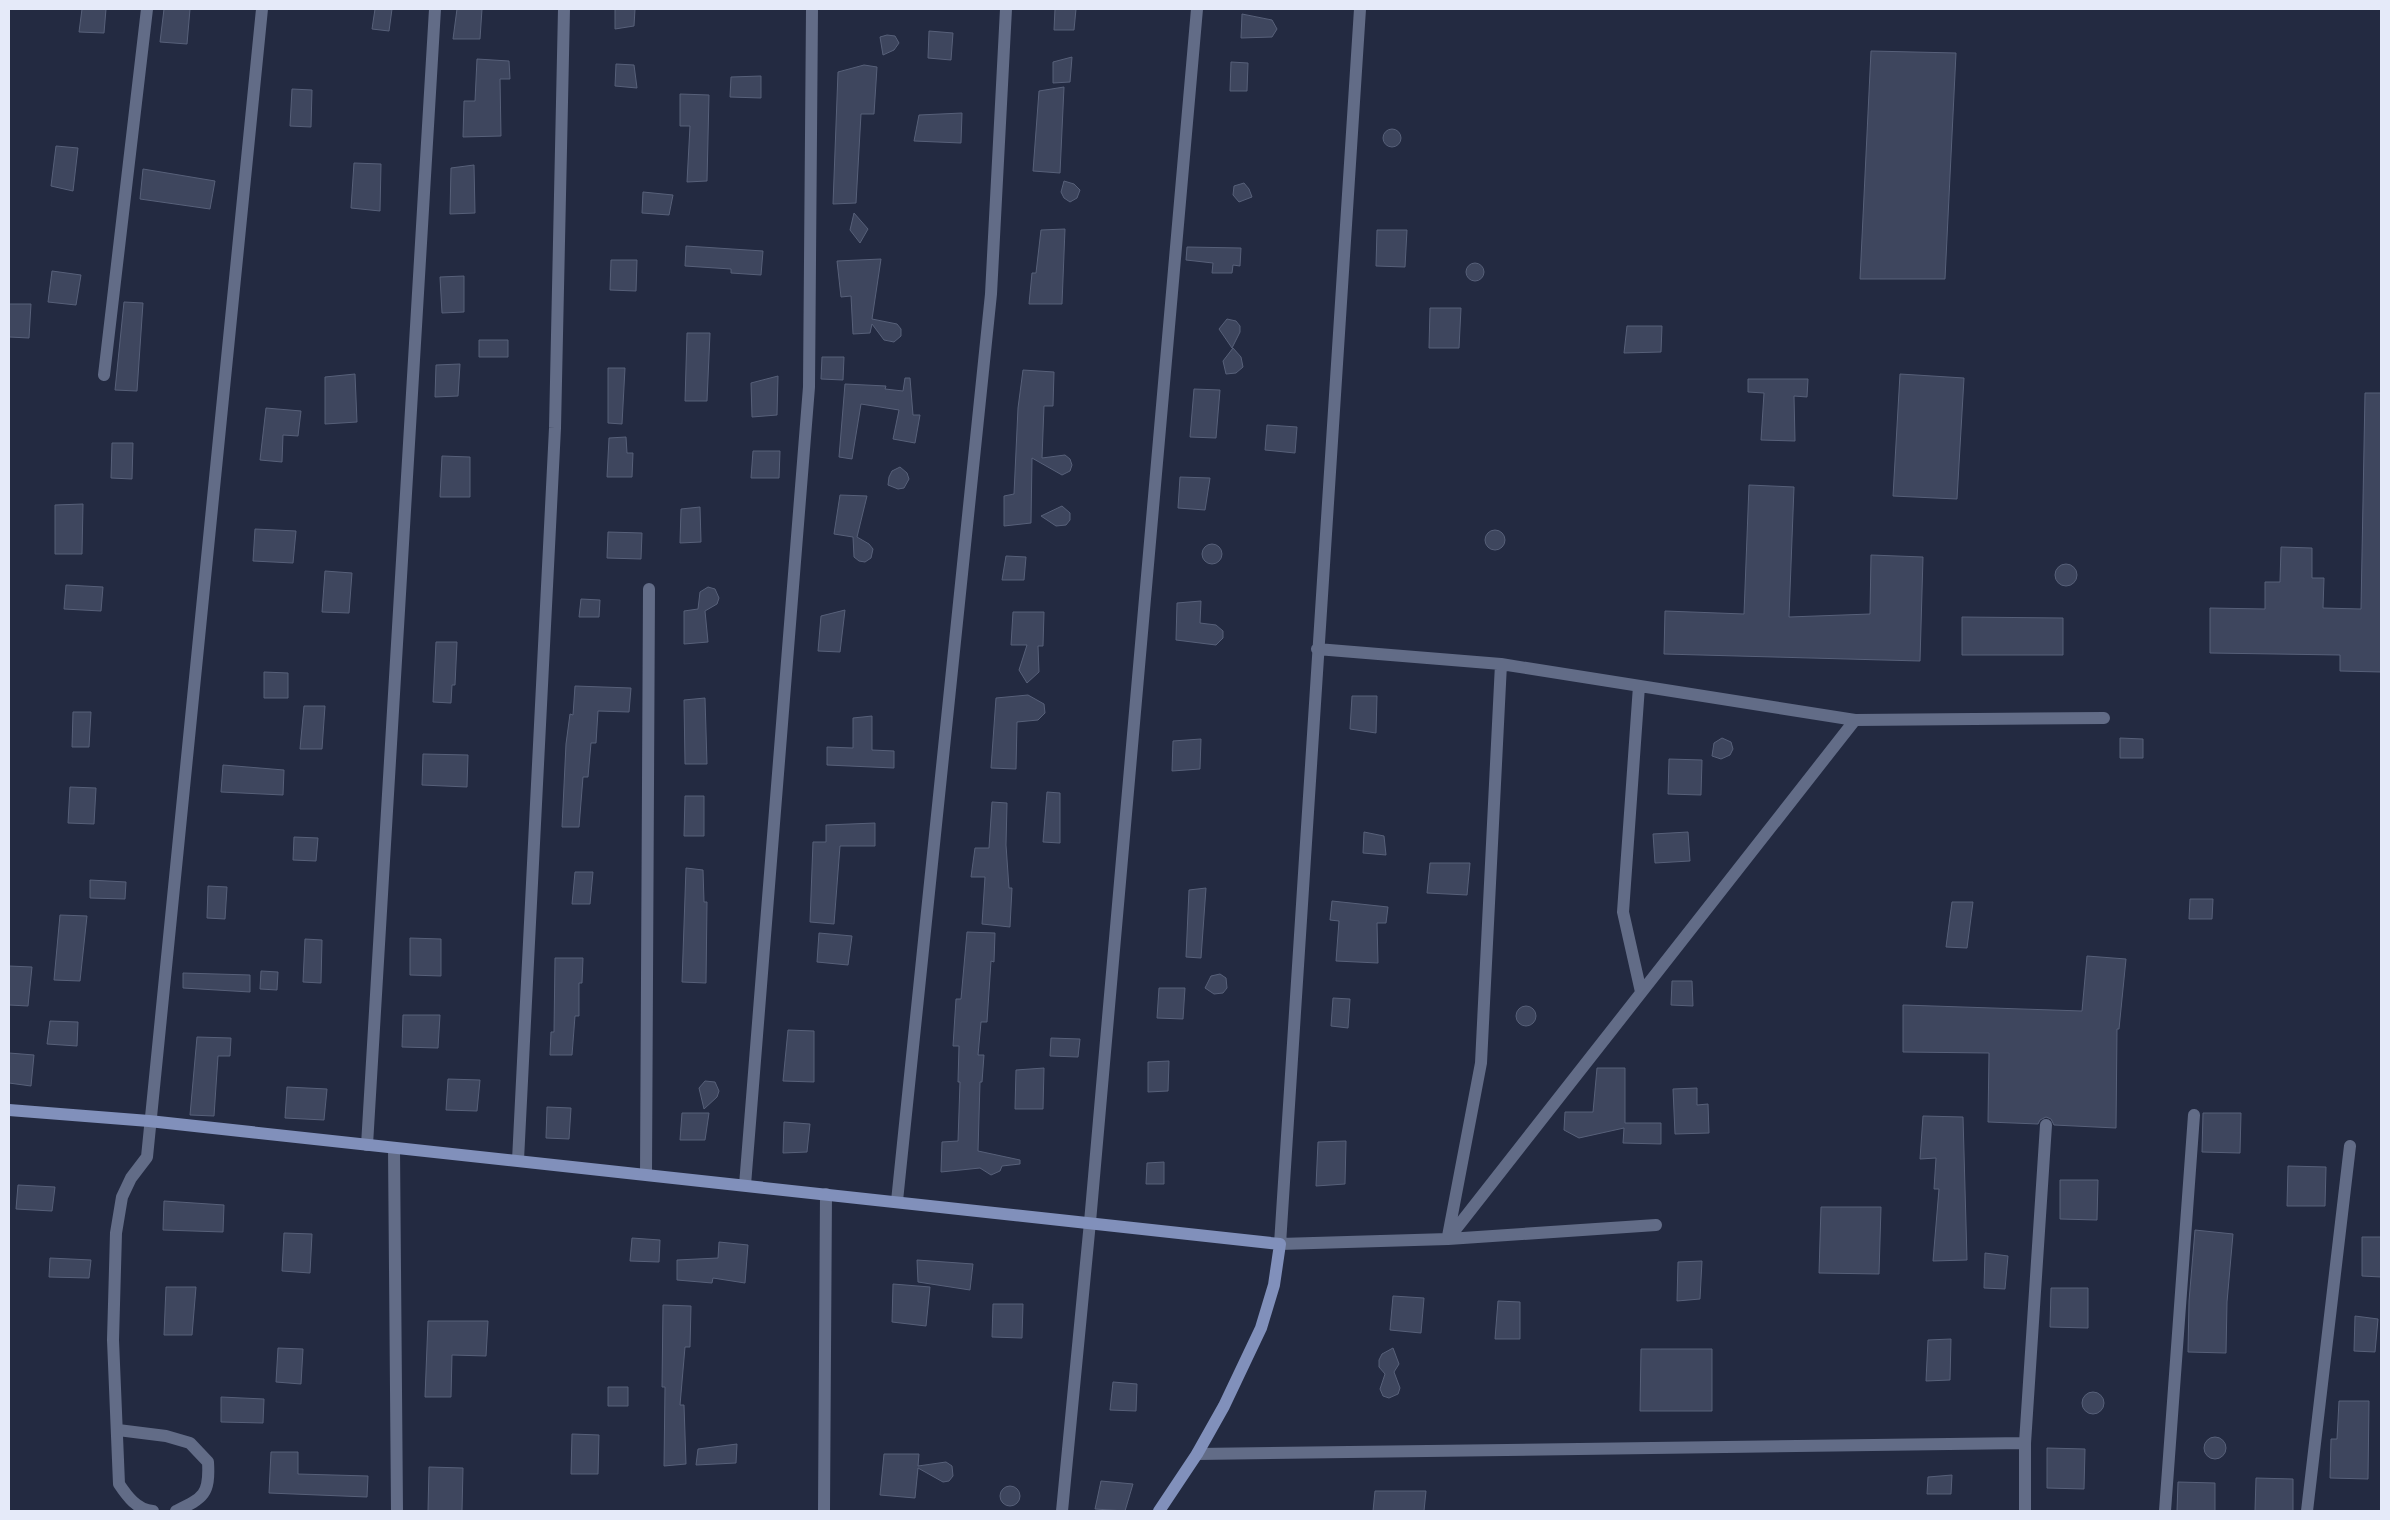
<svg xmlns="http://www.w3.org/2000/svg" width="2390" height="1520" font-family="'Noto Serif',serif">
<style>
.building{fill:#3e465e;stroke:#576079}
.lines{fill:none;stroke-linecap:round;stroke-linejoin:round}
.minor{stroke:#626c87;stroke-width:12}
.secondary{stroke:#8190bb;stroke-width:12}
</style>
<rect width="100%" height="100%" fill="#232a41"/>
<path class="building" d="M82,9h24l-2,24 -25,-1z
M164,9h26l-3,35 -27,-2z
M375,9h17l-3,22 -17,-2z
M457,9h25l-2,30h-27z
M615,9h20l-1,17 -19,3z
M1055,9h21l-2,21h-20z
M1242,14l30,6 5,9 -5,8 -31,1z
M929,31l24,2 -2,27 -23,-2z
M887,35l8,1 4,7 -5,7 -11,5 -3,-18z
M1871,51l85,2 -11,226h-85z
M1072,57l-2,25 -17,1v-21z
M477,59l32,2 1,18h-10l1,57 -38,1 1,-36h11z
M1231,62l17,1 -1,28h-17z
M616,64l18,1 3,23 -22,-2z
M864,65l13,2 -3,47h-13l-5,89 -23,1 5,-132z
M761,76v22l-31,-1 1,-20z
M1064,87l-4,86 -27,-2 6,-80z
M292,89l20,1 -1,37 -21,-1z
M680,94l29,1 -2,86 -20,1 3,-56h-10z
M962,113l-1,30 -47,-2 5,-26z
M1383 138a9 9 0 1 1 18 0a9 9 0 1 1-18 0Z
M56,146l22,2 -5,43 -22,-5z
M354,163l27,1 -1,47 -29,-3z
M474,165l1,48 -25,1 1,-46z
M143,169l72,12 -5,28 -70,-10z
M1064,181l10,3 6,6 -3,8 -7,4 -6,-4 -3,-6z
M1244,183l5,6 3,8 -13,5 -6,-7 1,-9z
M643,192l30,3 -4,20 -27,-2z
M854,213l14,16 -8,14 -10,-13z
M1065,229l-3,75h-33l3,-31h4l5,-43z
M1377,230h30l-2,37 -29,-1z
M686,246l77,5 -2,24 -30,-2v-4l-46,-3z
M1187,247l54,1 -1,18 -7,-1 -1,8h-20l1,-10 -27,-3z
M881,259l-9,60 25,5 4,5v7l-7,6 -10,-2 -12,-16 -2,9 -17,1 -2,-38 -10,1 -4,-36z
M611,260h26l-1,31 -26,-1z
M1466 272a9 9 0 1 1 18 0a9 9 0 1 1-18 0Z
M52,271l29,4 -5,30 -28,-3z
M464,276v36l-22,1 -2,-36z
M124,302l19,1 -6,88 -22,-1z
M9,304h22l-2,34 -20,-1z
M1430,308h31l-2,40h-30z
M1227,319l9,2 4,5v6l-8,16 -13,-19z
M1627,326h35l-1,26 -37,1z
M687,333h23l-3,68h-22z
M479,340h29v17h-29z
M1233,348l8,9 2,10 -7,6 -10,1 -3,-13z
M822,357h22l-1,23 -22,-1z
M460,364l-2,32 -23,1 1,-32z
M608,368h17l-3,56 -14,-1z
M1023,370l31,2 -1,34h-9l-2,52 23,-3 5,4 2,6 -2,6 -8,4 -30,-17 -1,65 -27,3v-30l10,-2 4,-86z
M355,374l2,48 -32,2v-47z
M1900,374l64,4 -7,121 -64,-3z
M778,376l-1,39 -25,2 -1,-34z
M905,378h5l3,37h7l-5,28 -22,-4 6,-29 -38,-6 -9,55 -13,-2 6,-73 41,2 -1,3 18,2z
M1748,379h60l-1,18 -13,-1 1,45 -34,-1 3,-47 -16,-1z
M1194,389l26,1 -4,48 -26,-1z
M2365,393h16v279l-41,-1v-16l-130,-2v-45l55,1v-27h15l1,-35 31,1v30h12l-1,30 38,1z
M266,408l35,3 -3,25 -15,-1 -1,27 -22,-2z
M1267,425l30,2 -2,26 -30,-3z
M626,437l1,16h6l-1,24h-25l2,-39z
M112,443h21l-1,36 -21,-1z
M753,451h27l-1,27h-28z
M442,456l28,1v40h-30z
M900,467l7,6 2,6 -5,9 -6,1 -10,-4 1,-8 3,-6z
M1180,477l30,1 -5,32 -27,-2z
M1749,485l45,2 -5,130 81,-3 1,-59 52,2 -3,104 -256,-7 1,-43 79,3z
M840,495l27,1 -10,41 12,7 4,5 -2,9 -6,4 -6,-1 -5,-4 -1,-20 -19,-3z
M83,504l-1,50h-27v-49z
M1062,506l8,7v7l-4,5 -10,1 -15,-10z
M700,507l1,35 -21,1 1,-34z
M255,529l41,2 -3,32 -40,-2z
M1485 540a10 10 0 1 1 20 0a10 10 0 1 1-20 0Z
M608,532l34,1 -1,26 -34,-1z
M1202 554a10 10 0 1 1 20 0a10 10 0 1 1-20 0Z
M1006,556l20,1 -2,23h-22z
M2055 575a11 11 0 1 1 22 0a11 11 0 1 1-22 0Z
M325,571l27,2 -3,40 -27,-1z
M66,585l37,2 -2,24 -37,-2z
M708,587l7,2 4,9 -2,6 -12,7 3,31 -24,2v-33l14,-2 2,-17z
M581,599l19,1 -1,17h-20z
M1201,601l-1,22 16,2 7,6v7l-7,7 -40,-5 1,-37z
M845,610l-5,42 -22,-1 3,-35z
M1013,612h31l-1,34h-5l1,26 -12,11 -8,-13 8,-25h-16z
M1962,617l101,1v37h-101z
M436,642h21l-2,43h-3l-1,18 -18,-1z
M264,672l24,1v25h-24z
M575,686l56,2 -2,24 -31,-1 -2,32h-5l-3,34h-5l-4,50h-17l4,-83 4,-30 3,1z
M1028,695l16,9 1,9 -7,7 -21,2 -1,47 -25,-1 5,-70z
M1352,696h25l-1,37 -26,-4z
M705,698l2,66h-22l-1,-64z
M304,706h21l-3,43h-22z
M73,712h18l-2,35h-17z
M872,716v34l22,1v17l-67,-3v-18l26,1v-30z
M1722,738l9,4 2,7 -3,6 -9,4 -9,-3 2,-13z
M2120,738l23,1v19h-23z
M1201,739l-1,30 -28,2 1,-30z
M423,754l45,1 -1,32 -45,-2z
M1669,759l33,1 -1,35 -33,-1z
M223,765l61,5 -1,25 -62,-3z
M70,787l26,1 -2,36 -26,-1z
M1047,792l13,1v50l-17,-1z
M685,796h19v40h-20z
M992,802l15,1 -1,42 3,43h3l-2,39 -28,-3 3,-47h-14l4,-29h14z
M875,823v23h-35l-6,78 -24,-2 3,-80h13v-17z
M1364,832l20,4 2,19 -23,-2z
M1688,832l2,29 -35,2 -2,-29z
M294,837l24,1 -2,23 -23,-1z
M1430,863h40l-3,32 -40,-2z
M686,868l17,2 1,32h3l-1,81 -24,-1z
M575,872h18l-3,32h-18z
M90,880l36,2 -1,17 -35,-1z
M208,886l19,1 -2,32 -18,-1z
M1206,888l-5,70 -15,-1 3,-67z
M2190,899h23l-1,20h-23z
M1332,901l56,6 -2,16h-9l1,40 -42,-2 3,-40 -9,-1z
M1952,902h21l-6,46 -21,-1z
M60,915l27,1 -7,65 -26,-1z
M967,932l28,1 -1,29 -3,-1 -4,61h-6l-3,33h6l-2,27h-2l-2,69 42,9v4l-18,2 -2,5 -9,4 -11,-7 -39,4 1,-30 16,-1 2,-59h-2l1,-36h-6l3,-47h5z
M819,933l33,3 -4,29 -31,-3z
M410,938l31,1v37l-31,-1z
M305,939l17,1 -1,43 -18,-1z
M2087,956l39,3 -7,70h-2l-1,99 -62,-3 -3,-6 -5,-2 -6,3 -2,4 -50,-2 1,-69 -86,-1v-47l179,6z
M555,958h28l-1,25h-3v33h-4l-3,39h-22l1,-23h3z
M9,966l23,1 -4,39 -19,-1z
M261,971l17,1 -1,18 -17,-1z
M183,973l67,2v17l-67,-4z
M1220,974l6,4 1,10 -4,5 -9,1 -9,-6 6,-12z
M1672,981h20l1,25 -22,-1z
M1159,988h26l-2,31 -26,-1z
M1333,998l17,1 -2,29 -17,-2z
M1516 1016a10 10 0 1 1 20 0a10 10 0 1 1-20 0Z
M403,1015h37l-2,33 -36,-1z
M50,1021l28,1 -1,24 -30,-2z
M788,1030l26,1v51l-31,-1z
M197,1037l34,1 -1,18h-12l-4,60 -24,-1z
M1051,1038l29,1 -2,18 -28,-1z
M9,1053l25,2 -3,31 -22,-3z
M1169,1061l-1,30 -20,1v-30z
M1044,1068l-1,41h-28l1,-39z
M1597,1068h28v55h36v21l-38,-1 1,-15 -45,10 -15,-8 1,-18h28z
M448,1079l32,1 -3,31 -31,-1z
M705,1081l10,1 4,9 -2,6 -13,12 -5,-21z
M287,1087l40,2 -3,31 -39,-2z
M1697,1088v17l11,-1 1,29 -34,1 -2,-45z
M547,1107l24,1 -2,31 -23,-1z
M682,1113h27l-4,27h-25z
M2203,1113h38l-1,40 -38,-1z
M1923,1116l40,1 4,143 -34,1 6,-72h-5l2,-31 -16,1z
M784,1122l26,2 -3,28 -24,1z
M1346,1141l-1,43 -29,2 2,-44z
M1164,1162v22h-18l1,-21z
M2288,1166l38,1 -1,39h-38z
M2060,1180h38l-1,40 -37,-1z
M18,1185l37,2 -3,24 -36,-2z
M164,1201l60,4 -1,27 -60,-2z
M1821,1207h60l-2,67 -60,-1z
M2195,1230l38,4 -6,68 -1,51 -38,-1 1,-51z
M284,1233l28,1 -2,39 -28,-2z
M2362,1237h19v40l-19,-1z
M632,1238l28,2 -1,22 -29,-1z
M719,1242l29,3 -3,38 -32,-5 -1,5 -35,-3v-20l41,-2z
M1985,1253l23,3 -3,33 -21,-1z
M50,1258l41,2 -2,18 -40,-1z
M917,1260l56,4 -3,26 -52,-8z
M1702,1261l-2,38 -23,2 1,-39z
M893,1284l37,3 -4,39 -34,-4z
M166,1287h30l-4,48h-28z
M2051,1288h37v40l-38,-1z
M1393,1296l31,2 -3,35 -31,-3z
M1498,1301l22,1v37h-25z
M993,1304h30l-1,34 -30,-1z
M663,1305l28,1 -1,41h-5l-5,58h4l2,59 -22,2 1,-79h-3z
M2355,1316l23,3 -3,33 -21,-1z
M428,1321h60l-2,35 -34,-1 -1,42h-26z
M1951,1339l-1,41 -24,1 2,-41z
M278,1348l25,1 -2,35 -25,-2z
M1393,1348l6,16 -5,8 6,16 -2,6 -9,4 -6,-2 -3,-7 5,-15 -6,-7v-7l3,-6z
M1641,1349h71v62h-72z
M1113,1382l24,2 -1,27 -26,-1z
M608,1387h20v19h-20z
M2082 1403a11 11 0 1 1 22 0a11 11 0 1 1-22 0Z
M221,1397l43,2 -1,24 -42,-1z
M2339,1401h30l-1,78 -38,-1 1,-39h6z
M572,1434l27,1 -1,39h-27z
M2204 1448a11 11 0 1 1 22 0a11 11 0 1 1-22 0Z
M737,1444l-1,19 -40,2 2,-16z
M2047,1448l38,1 -1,40 -37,-1z
M271,1452h27v22l70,2 -1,21 -98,-4z
M884,1454h35l-1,12 28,-4 6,4 1,10 -4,5 -6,1 -25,-14 -3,30 -35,-3z
M429,1467l34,1 -1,43h-34z
M1952,1475l-1,19h-24l1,-17z
M2256,1478l37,1v32h-38z
M1101,1481l32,3 -8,27 -30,-2z
M2178,1482l37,1v28h-38z
M1000 1496a10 10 0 1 1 20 0a10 10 0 1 1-20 0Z
M1375,1491h51l-2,20h-51z"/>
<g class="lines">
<path class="minor" d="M1360,9l-80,1235 168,-5 208,-14
M104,375l43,-366
M1317,649l184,15 354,56 249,-2
M1639,686l-16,226 18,80
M367,1145l68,-1136
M394,1148l3,363
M518,1160l37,-732 9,-419
M646,1174l3,-585
M745,1185l64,-798 3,-378
M897,1201l94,-907 15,-285
M1448,1236l33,-173 20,-399
M1448,1239l407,-519
M118,1430l48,6 24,7 18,19c2,33 -5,36 -32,49
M1197,1454l828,-11
M153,1511c-16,-1 -26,-15 -34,-27l-6,-144 3,-107 6,-36 9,-19 16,-21 115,-1148
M824,1511l2,-317
M1062,1511l28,-289 107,-1213
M2025,1511v-68l21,-318
M2165,1511l29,-396
M2307,1511l43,-365"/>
<path class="secondary" d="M9,1110l140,11 1131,123 -6,41 -13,43 -37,78 -27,48 -38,57"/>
</g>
<rect width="2390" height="1520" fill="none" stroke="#e5eaf9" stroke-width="20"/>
</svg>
